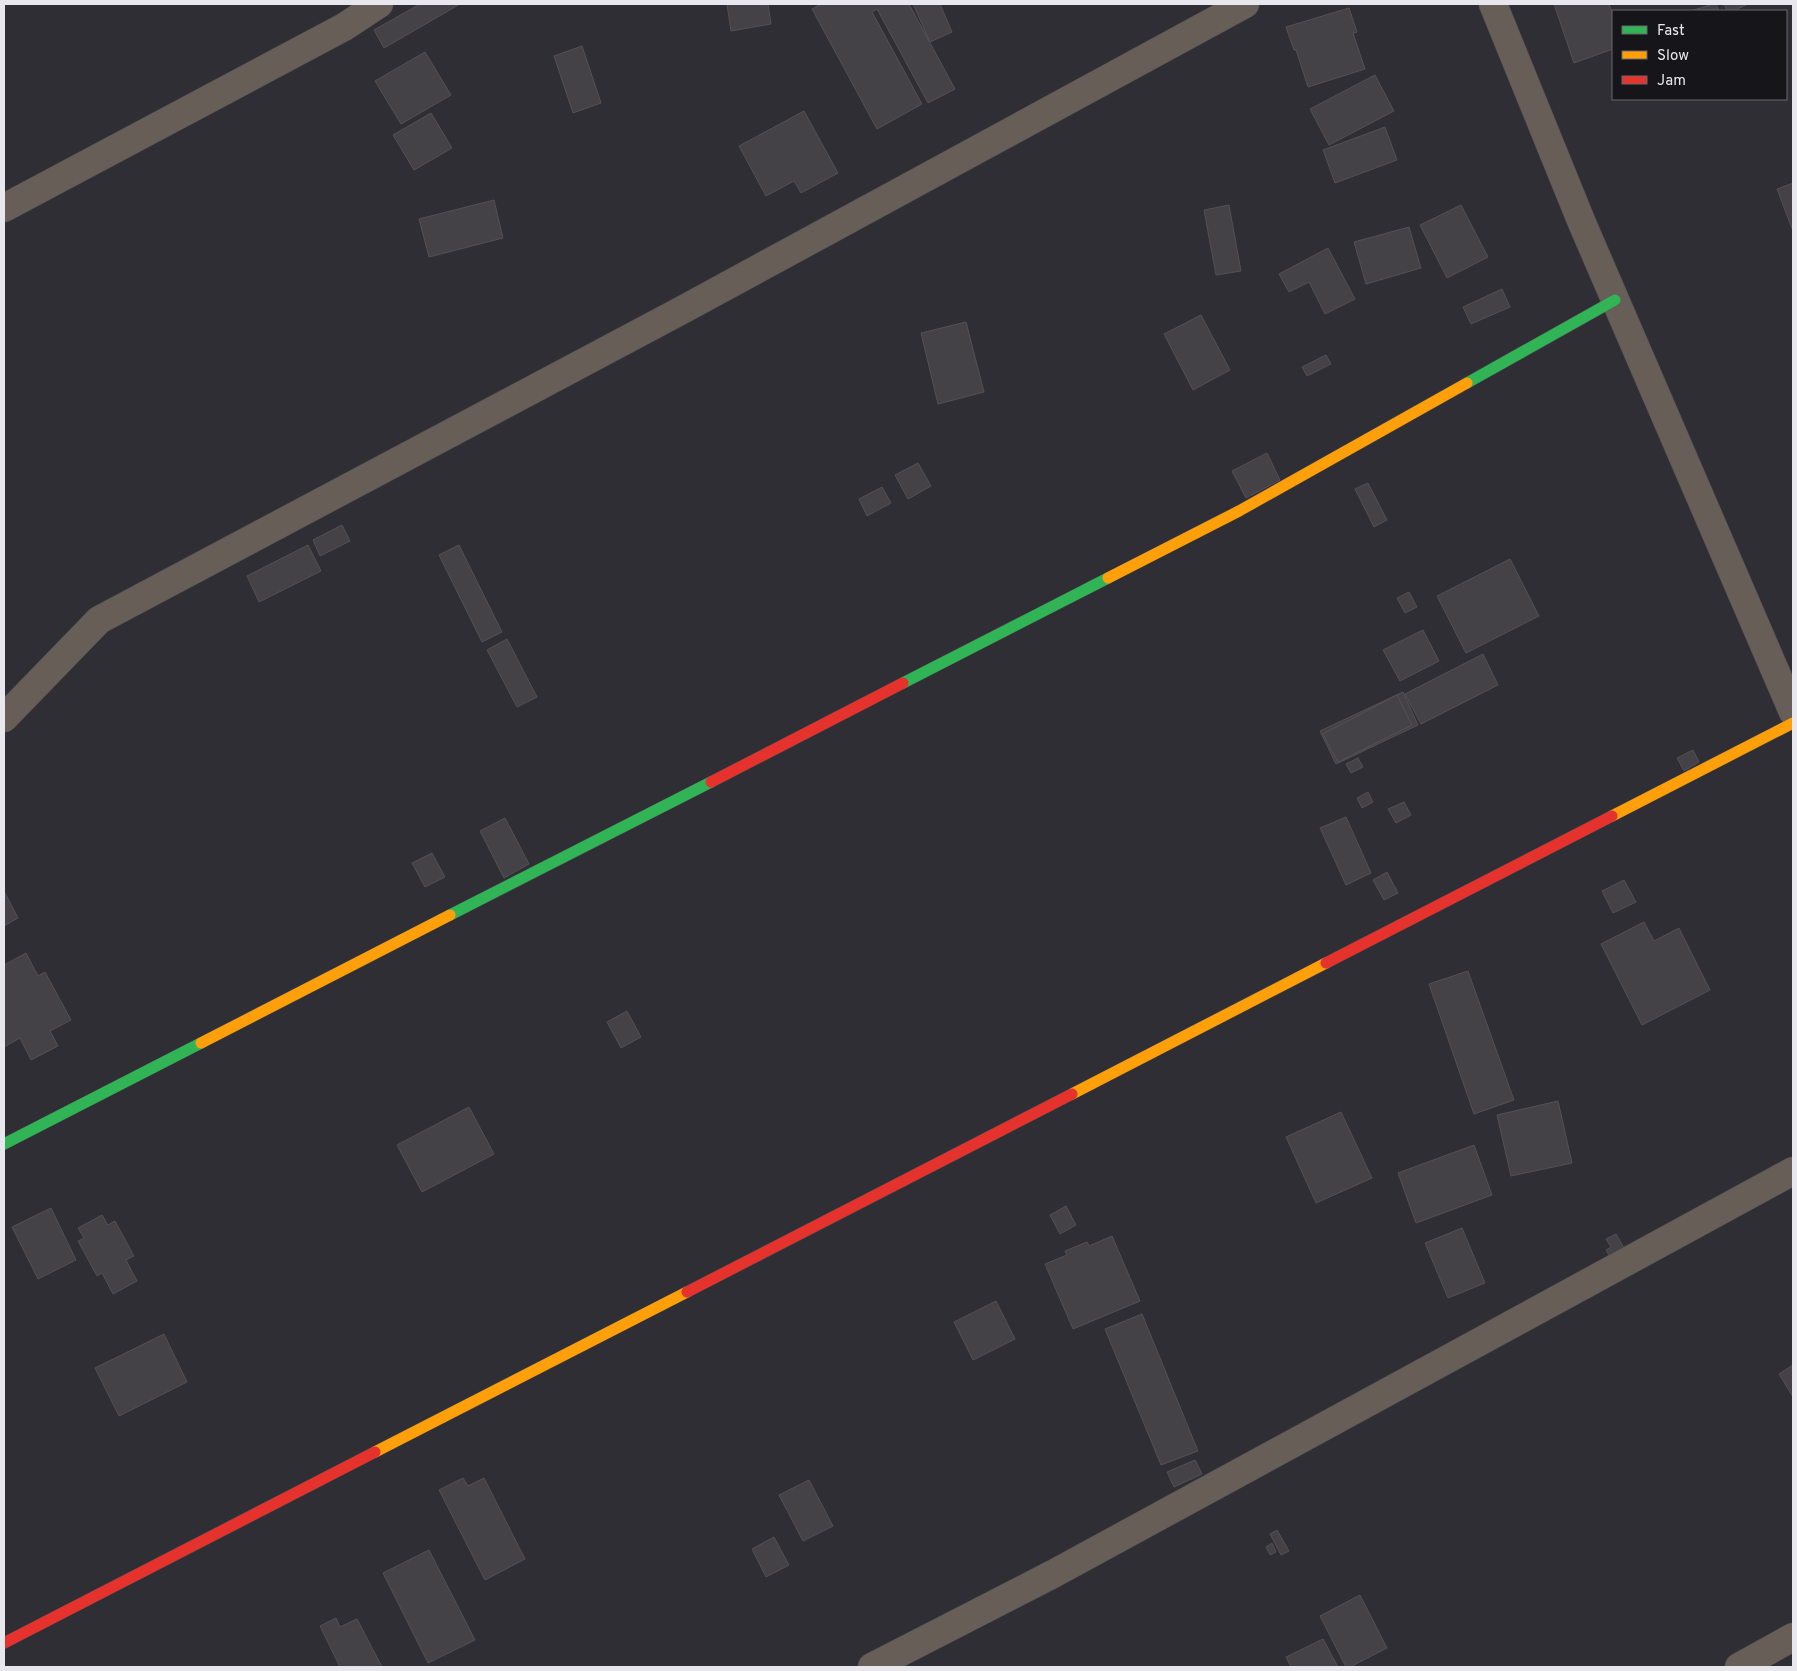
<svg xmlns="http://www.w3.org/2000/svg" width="1797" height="1671" font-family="Overpass,sans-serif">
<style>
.building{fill:#444247;stroke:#535156}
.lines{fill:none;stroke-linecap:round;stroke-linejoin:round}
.street-casing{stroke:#4a494d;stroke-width:29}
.fast-casing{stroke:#4a494d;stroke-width:12}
.slow-casing{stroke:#4a494d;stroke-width:12}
.jam-casing{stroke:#4a494d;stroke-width:12}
.street{stroke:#665e57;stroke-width:28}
.fast{stroke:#30b455;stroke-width:11}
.slow{stroke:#ff9f0a;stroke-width:11}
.jam{stroke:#e5322d;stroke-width:11}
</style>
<rect width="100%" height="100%" fill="#2f2e34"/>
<path class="building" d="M420,4h40l-76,44 -10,-18z
M727,4h41l3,20 -40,7z
M821,4h88l46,85 -27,14 -51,-94 -5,3 50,92 -45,25 -65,-120z
M913,4h27l12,28 -22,10z
M1554,4h55l4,11v34l-39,14z
M1713,4h3l3,7h-28z
M1724,4h24l-15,7h-6z
M1349,8l8,24 -4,1 12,36 -57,18 -12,-37h-2l-8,-23z
M582,46l19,57 -28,10 -19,-57z
M425,52l26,43 -50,29 -26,-43z
M1375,75l19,36 -65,34 -19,-36z
M804,111l34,62 -37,20 -7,-12 -28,15 -27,-50z
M431,113l21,35 -38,22 -21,-35z
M1385,127l12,33 -62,23 -12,-33z
M1793,183v48l-16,-42z
M494,200l9,38 -74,19 -10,-38z
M1229,205l12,66 -25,4 -12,-65z
M1461,205l27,52 -41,21 -27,-53z
M1409,227l12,41 -55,16 -12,-42z
M1328,248l27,51 -30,15 -16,-32 -20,10 -10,-18z
M1502,289l8,18 -39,17 -8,-17z
M1201,315l29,55 -37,20 -29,-56z
M966,322l18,70 -46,12 -17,-71z
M1326,355l5,9 -24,12 -5,-9z
M1267,453l13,27 -34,18 -14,-27z
M918,463l13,23 -23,13 -13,-24z
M1368,483l19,37 -13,7 -19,-38z
M882,487l9,16 -24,13 -8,-17z
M342,525l8,16 -30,15 -7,-16z
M308,545l13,26 -62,31 -12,-26z
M459,545l43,87 -20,10 -43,-87z
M1510,559l29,57 -73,37 -29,-57z
M1409,592l8,15 -12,6 -8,-15z
M1423,630l16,31 -39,20 -17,-31z
M507,639l30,58 -20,10 -30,-57z
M1483,654l15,31 -77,39 -16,-30z
M1403,692l15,33 -82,39 -16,-33z
M1397,695l15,30 -74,37 -15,-28z
M1693,750l6,12 -15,9 -7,-13z
M1358,758l5,9 -12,6 -5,-9z
M1368,792l5,10 -11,6 -5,-10z
M1404,802l7,13 -15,8 -8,-14z
M1346,817l25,56 -25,12 -26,-57z
M505,818l24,46 -25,14 -24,-47z
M432,853l13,24 -20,10 -13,-24z
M1387,872l11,21 -14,7 -11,-20z
M1624,880l12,22 -23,11 -11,-22z
M4,891l14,27 -14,8z
M1644,922l10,19 25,-13 31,62 -68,35 -41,-81z
M26,953l12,23 7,-4 26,48 -21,11 8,15 -27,14 -11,-22 -16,9v-82z
M1468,971l46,129 -40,14 -45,-130z
M627,1011l14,26 -20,11 -14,-26z
M1558,1101l14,62 -61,13 -14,-61z
M469,1107l25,47 -72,38 -25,-47z
M1341,1112l31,66 -56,25 -30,-66z
M1474,1145l18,50 -76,28 -18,-50z
M1066,1206l10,19 -16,9 -10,-19z
M51,1208l25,52 -38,19 -26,-52z
M102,1215l6,10 7,-4 19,35 -8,4 11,21 -24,13 -11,-21 -5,3 -19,-35 6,-3 -6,-10z
M1462,1228l23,55 -37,15 -23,-55z
M1616,1234l8,14 -14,9 -4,-7 5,-3 -5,-8z
M1112,1236l28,65 -67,28 -28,-65 22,-9 -2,-4 22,-9 2,4z
M996,1301l19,38 -42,21 -19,-38z
M1142,1314l56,137 -37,14 -56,-136z
M164,1334l23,48 -68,34 -24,-48z
M1793,1365v32l-14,-23z
M1195,1460l7,14 -28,13 -7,-15z
M463,1478l5,8 16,-8 41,81 -40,21 -46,-90z
M809,1480l24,46 -30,15 -24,-46z
M1277,1530l12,21 -8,4 -11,-21z
M774,1537l15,28 -23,12 -14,-28z
M1272,1543l4,9 -6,3 -4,-8z
M429,1550l46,90 -47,23 -45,-90z
M1360,1595l27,53 -37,19h-4l-26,-51z
M336,1618l4,9 17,-8 25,48h-42l-20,-41z
M1323,1639l15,28h-47l-5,-10z"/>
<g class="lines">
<g class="street-casing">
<path id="street" d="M1493,4l89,219 211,489
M4,208l340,-181 35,-23
M4,718l95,-98 585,-311 561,-305
M872,1667l181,-93 740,-403
M1739,1667l54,-30"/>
</g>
<g class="fast-casing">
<path id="fast" d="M1467,383l148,-83
M903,683l205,-105
M450,915l261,-133
M4,1144l197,-101"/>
</g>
<g class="slow-casing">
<path id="slow" d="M1108,578l131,-67 228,-128
M1612,816l181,-93
M201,1043l249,-128
M1072,1094l254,-131
M375,1452l312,-160"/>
</g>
<g class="jam-casing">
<path id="jam" d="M711,782l192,-99
M1326,963l286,-147
M687,1292l385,-198
M4,1643l371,-191"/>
</g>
<use href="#street" class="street"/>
<use href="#fast" class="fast"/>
<use href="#slow" class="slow"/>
<use href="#jam" class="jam"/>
</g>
<rect width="1797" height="1671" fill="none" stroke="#e8e7ed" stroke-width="10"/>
<rect x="1612" y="10" width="175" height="90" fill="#161519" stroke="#6a696e"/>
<rect x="1622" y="26" width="25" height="8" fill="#30b455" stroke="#6a696e"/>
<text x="1657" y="35" font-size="15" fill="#e8e7ed">Fast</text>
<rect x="1622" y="51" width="25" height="8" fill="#ff9f0a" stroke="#6a696e"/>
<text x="1657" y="60" font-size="15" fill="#e8e7ed">Slow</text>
<rect x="1622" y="76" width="25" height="8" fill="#e5322d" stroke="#6a696e"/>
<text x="1657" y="85" font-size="15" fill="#e8e7ed">Jam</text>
</svg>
